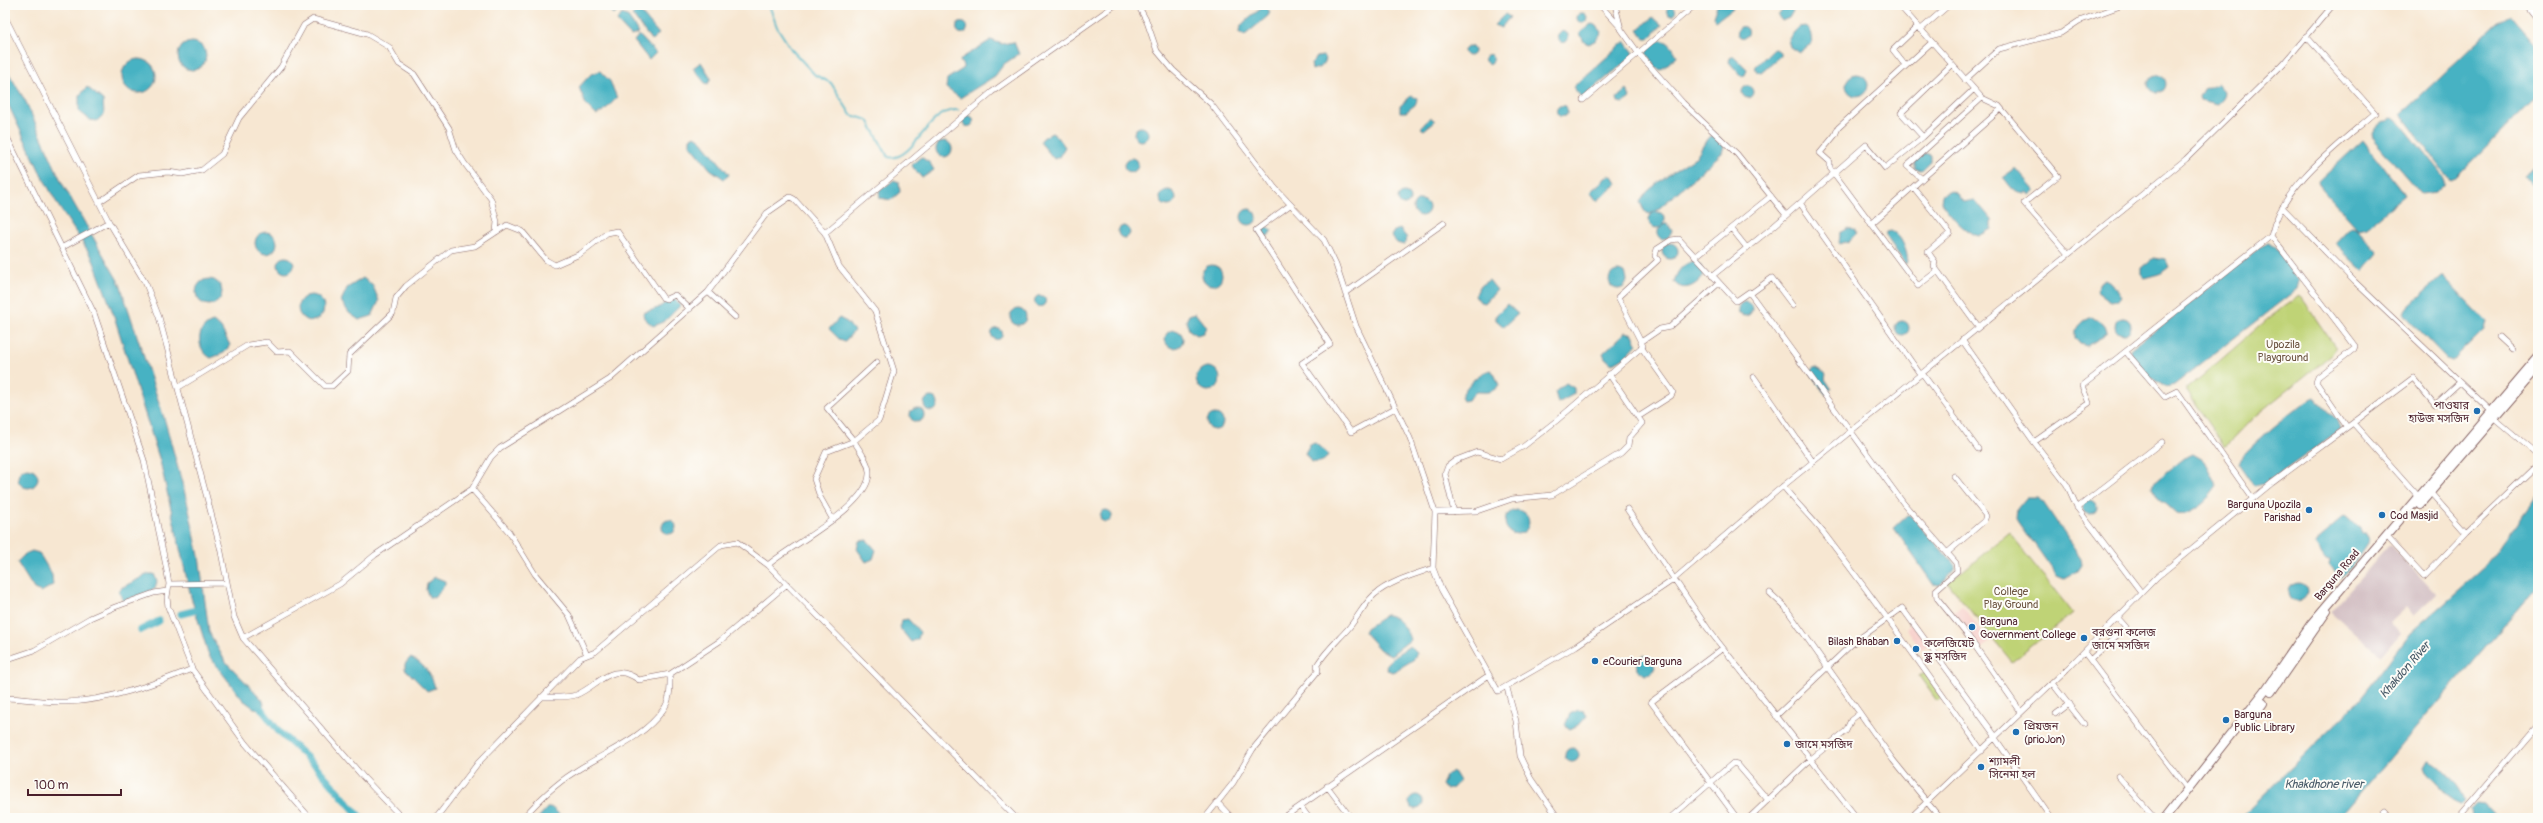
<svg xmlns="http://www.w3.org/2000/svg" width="2543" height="823" font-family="Pangolin,'Noto Sans Bengali',sans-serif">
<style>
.built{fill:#f7d0cb}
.industrial{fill:#d2bec2}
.green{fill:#bfd376;stroke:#847950}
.water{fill:#46b2c3;stroke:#486877}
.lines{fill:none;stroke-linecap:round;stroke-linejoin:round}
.stream{stroke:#46b2c3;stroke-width:2}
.canal{stroke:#46b2c3;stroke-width:7}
.street-casing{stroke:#876565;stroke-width:6}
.secondary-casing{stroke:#876565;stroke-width:8}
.primary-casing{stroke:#876565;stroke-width:10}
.street{stroke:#fff;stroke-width:5}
.secondary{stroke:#fff;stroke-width:7}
.primary{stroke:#fff;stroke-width:8}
.poi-dot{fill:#1f6fb2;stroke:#fdfcf7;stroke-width:1.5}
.labels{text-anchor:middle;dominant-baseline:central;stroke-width:4;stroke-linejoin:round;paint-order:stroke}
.park-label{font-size:11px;fill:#6d5542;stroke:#fdfcf7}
.poi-label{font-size:11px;fill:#4a1f2b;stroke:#fdfcf7;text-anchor:start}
.street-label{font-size:11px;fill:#4a1f2b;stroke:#fdfcf7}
.water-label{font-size:12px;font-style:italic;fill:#485a68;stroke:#fdfcf7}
</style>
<rect width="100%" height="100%" fill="#fdfcf7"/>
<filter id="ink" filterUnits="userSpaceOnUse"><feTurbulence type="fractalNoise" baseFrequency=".025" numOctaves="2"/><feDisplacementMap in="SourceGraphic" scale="8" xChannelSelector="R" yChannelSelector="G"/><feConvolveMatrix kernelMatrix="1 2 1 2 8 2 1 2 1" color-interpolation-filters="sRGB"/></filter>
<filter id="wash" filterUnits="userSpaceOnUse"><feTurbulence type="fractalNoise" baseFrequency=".012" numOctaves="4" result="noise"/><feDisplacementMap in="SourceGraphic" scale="16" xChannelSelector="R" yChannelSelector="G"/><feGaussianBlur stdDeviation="0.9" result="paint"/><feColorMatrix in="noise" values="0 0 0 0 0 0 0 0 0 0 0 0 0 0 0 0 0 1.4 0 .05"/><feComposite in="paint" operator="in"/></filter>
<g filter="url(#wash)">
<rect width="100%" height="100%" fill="#f7e7d2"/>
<path class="built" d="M1962,606l28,36 -8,6 -28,-36z
M1913,622l16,23 -7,5 -16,-22z"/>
<path class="industrial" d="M2390,544l46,50 -23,22 -7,-9 -16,15 10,12 -19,22 -50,-44z"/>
<path class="green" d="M2300,296l36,52 -5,7 -76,61 -30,31 -39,-57 84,-73z
M2009,533l64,80 -61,49 -64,-79z
M1925,673l16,25 -4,3 -18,-25z"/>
<path class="water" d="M606,5h13l2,3 -7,7z
M1717,5h14l2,3 -17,13 -3,-4z
M1265,6l5,6 -2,4 -23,19 -6,-2c0,-11 18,-21 26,-27z
M1789,6l4,5 -4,7 -7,3 -4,-5 6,-8z
M1666.5 11a4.5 4.5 0 1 1 9 0a4.5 4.5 0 1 1-9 0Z
M638,9l21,25 -7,7 -20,-26z
M1577 18a5 5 0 1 1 10 0a5 5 0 1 1-10 0Z
M622,14l5,2 12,17 -8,3 -14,-15z
M1505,14l5,3 -9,11 -7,-3z
M2510,15l28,32v48l-82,83 -6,2 -49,-66 96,-91z
M1653,17l9,8 -13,14h-5l-6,-9z
M956.5 28a5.5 5.5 0 1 1 11 0a5.5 5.5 0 1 1-11 0Z
M1591,24l5,1 6,7 -6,8 -7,4 -5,-2 -4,-9z
M1806,26l4,3 2,14 -13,10 -9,-6 -2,-7 10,-13z
M1737.5 32a5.5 5.5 0 1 1 11 0a5.5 5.5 0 1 1-11 0Z
M1557.5 37a5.5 5.5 0 1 1 11 0a5.5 5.5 0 1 1-11 0Z
M639,35l17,18 -7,7 -15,-19z
M991,40l11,4 12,-2 5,12 -15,10 -9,12 -35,22 -14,-10 1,-9 17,-11 -4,-7 2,-3z
M1660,40c10,1 13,8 17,16l-16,14 -5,-2 -10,-15 6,-9z
M1625,41l9,12 -1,3 -51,42 -9,-11z
M178 56a14 14 0 1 1 28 0a14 14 0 1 1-28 0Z
M1464 51a5 5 0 1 1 10 0a5 5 0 1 1-10 0Z
M1776,49l4,3v4l-19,16h-4l-2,-5 17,-17z
M1484.5 59a4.5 4.5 0 1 1 9 0a4.5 4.5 0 1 1-9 0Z
M1323,56l3,3c-2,7 -7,9 -14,11l-1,-7 6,-6z
M1734,56l13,13 -2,6 -4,1 -12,-14 1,-4z
M122 76a17 17 0 1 1 34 0a17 17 0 1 1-34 0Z
M701,62l10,16 -3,6 -3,-1 -12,-15z
M5,67l21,35 36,81 58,101 45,137 22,80 12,55 10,76 16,29 37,38 2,5 -4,5 -6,-1 -11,-8 -34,-44 -18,-59 -31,-136 -47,-148 -21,-56 -33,-50 -18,-33 -36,-76z
M600,71l10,10 7,17 -12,12 -9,5 -10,-10 -7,-18 12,-13z
M1846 85a11 11 0 1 1 22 0a11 11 0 1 1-22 0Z
M2148 84a9 9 0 1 1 18 0a9 9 0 1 1-18 0Z
M2217,83l7,8 -1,8 -5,5 -18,-4 -1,-3 4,-8z
M1742 92a6 6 0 1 1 12 0a6 6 0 1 1-12 0Z
M87,87l16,13 1,14 -7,7 -7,-1 -11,-9v-15z
M1627,89l3,9 -7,5 -5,-1 -1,-4z
M1411,96l6,2 -1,6 -10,8h-6v-6z
M1556.5 111a5.5 5.5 0 1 1 11 0a5.5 5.5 0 1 1-11 0Z
M962.5 121a5.5 5.5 0 1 1 11 0a5.5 5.5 0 1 1-11 0Z
M1430,117l5,4 -11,9 -3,-2z
M2393,118l9,7 42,52v8l-8,8 -14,2 -49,-56 -1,-5c3,-8 13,-15 21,-16z
M1134 134a7 7 0 1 1 14 0a7 7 0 1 1-14 0Z
M1052,133l6,4 7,10 -6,10 -5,2 -14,-17 3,-4z
M1713,135l6,3 5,8 -2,7 -66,58 -6,3 -5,-2 -5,-10 7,-10 19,-16 31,-20 10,-17z
M695,136l6,4 27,33 1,2 -5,4 -14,-10 -20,-25v-6z
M2363,140l42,55 -39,32 -8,2 -38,-43 -1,-5z
M936 149a8 8 0 1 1 16 0a8 8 0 1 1-16 0Z
M1924,153l7,2v6l-9,9 -7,-1v-8z
M921,157l9,6 4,7 -12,8 -11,-13z
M1124 165a7 7 0 1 1 14 0a7 7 0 1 1-14 0Z
M2538,166v26l-13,-16z
M2016,168l19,22 -6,5 -2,-3c-11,6 -18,-8 -24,-15z
M1609,175l5,2 3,7 -20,17 -7,-9z
M894,180l5,2 1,10 -9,8 -11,-2 -1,-7z
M1160 198a8 8 0 1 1 16 0a8 8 0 1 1-16 0Z
M1951,191l6,3 6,8 12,-2 17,20v9l-13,7c-15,-3 -29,-22 -38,-34l1,-7z
M1398 199a6 6 0 1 1 12 0a6 6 0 1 1-12 0Z
M1413 208a8 8 0 1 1 16 0a8 8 0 1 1-16 0Z
M1241 217a8 8 0 1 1 16 0a8 8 0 1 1-16 0Z
M1649 220a8 8 0 1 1 16 0a8 8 0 1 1-16 0Z
M1665,224h3l4,7 -4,7 -6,2 -4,-4v-6z
M1265,225l7,5 -4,6 -5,1 -4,-6z
M1118 232a6 6 0 1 1 12 0a6 6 0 1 1-12 0Z
M2351,227l4,1 23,25 -15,18 -28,-27z
M1849,228l5,2 2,4 -7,7 -10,3 1,-11z
M1400,229l7,9 -3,7 -7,-2 -6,-7 3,-5z
M1891,231c11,4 16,20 17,31l-3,2 -19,-28 1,-4z
M255 243a11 11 0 1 1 22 0a11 11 0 1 1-22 0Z
M1662 251a8 8 0 1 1 16 0a8 8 0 1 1-16 0Z
M2269,243l6,5 24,33 -2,8 -123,96 -8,2c-12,-6 -36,-23 -35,-38l133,-105z
M278 265a8 8 0 1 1 16 0a8 8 0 1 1-16 0Z
M2153,258l13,2 3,7 -9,7 -15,4 -4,-3v-7z
M1695,261l6,5 2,10c-7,10 -20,17 -29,6 3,-11 9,-19 21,-21z
M1202 275a10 10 0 1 1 20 0a10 10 0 1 1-20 0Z
M1609 280a9 9 0 1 1 18 0a9 9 0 1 1-18 0Z
M2441,277h2l43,45 -2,8 -28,28 -5,2 -5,-2 -42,-44 4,-7z
M363,278l10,8 6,15 -7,15 -13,4 -10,-7 -8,-12 6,-13z
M196 292a13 13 0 1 1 26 0a13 13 0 1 1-26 0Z
M2105,279l7,4 9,13 -4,5 -7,1 -14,-11 4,-9z
M1489,280l8,10 -12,13 -5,-1 -5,-7 6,-10z
M298 308a13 13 0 1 1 26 0a13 13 0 1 1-26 0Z
M1034.5 301a5.5 5.5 0 1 1 11 0a5.5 5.5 0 1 1-11 0Z
M671,299h4l5,7 -15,15 -12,5 -9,-8 -1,-5 15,-5z
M1738 309a7 7 0 1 1 14 0a7 7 0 1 1-14 0Z
M1507,304l11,10 -14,13 -8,-7v-5z
M1010 317a8 8 0 1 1 16 0a8 8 0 1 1-16 0Z
M1195,313l11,14 -3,6 -6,2 -8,-5 -3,-9 3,-6z
M2092,317l13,9 2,6 -20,14 -7,-2 -5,-6v-8l9,-9z
M2115 326a8 8 0 1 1 16 0a8 8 0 1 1-16 0Z
M839,318l8,4 7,9 -9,10 -6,-2 -10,-10z
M1895 328a7 7 0 1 1 14 0a7 7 0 1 1-14 0Z
M213,322l8,6 9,17 -6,8 -13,5c-15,-8 -16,-31 2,-36z
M991.5 334a5.5 5.5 0 1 1 11 0a5.5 5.5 0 1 1-11 0Z
M1165 339a9 9 0 1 1 18 0a9 9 0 1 1-18 0Z
M1626,332l7,2 4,10 -11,12 -14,8 -7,-6 -2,-5z
M1816,367l10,7 -1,5 6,9 -5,7 -16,-23z
M1196 379a12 12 0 1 1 24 0a12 12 0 1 1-24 0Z
M1490,370l4,3 5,12c-7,9 -13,7 -23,7l-8,8 -5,1 -2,-4c6,-12 16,-23 29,-27z
M1566,383l8,5v6l-16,9 -3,-11z
M2315,397l22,23 3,9 -76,55 -10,2 -16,-23c2,-10 65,-62 77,-66z
M924 404a7 7 0 1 1 14 0a7 7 0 1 1-14 0Z
M910 415a7 7 0 1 1 14 0a7 7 0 1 1-14 0Z
M1207 422a8 8 0 1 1 16 0a8 8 0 1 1-16 0Z
M1315,443l13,11c-2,8 -9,9 -17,8l-6,-9 5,-9z
M2192,454l12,7 13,25c-7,12 -27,31 -41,27l-18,-16 -6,-10 1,-4 33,-26z
M18 478a10 10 0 1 1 20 0a10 10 0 1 1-20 0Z
M2538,494v91l-199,233h-99l114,-112 57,-74 73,-64z
M2026,498h11l6,4 38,56 1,7 -4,6 -14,8 -7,-3 -41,-58 1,-9z
M2083 507a7 7 0 1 1 14 0a7 7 0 1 1-14 0Z
M1100 516a6 6 0 1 1 12 0a6 6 0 1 1-12 0Z
M1505 522a12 12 0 1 1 24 0a12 12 0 1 1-24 0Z
M1907,516h4l44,49v4l-15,16 -7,-1 -39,-56z
M2345,516l13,11 3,6h5l4,7 -14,21 -16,17 -11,-13 1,-5 -5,-1 -10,-15 4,-6z
M662 527a7 7 0 1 1 14 0a7 7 0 1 1-14 0Z
M867,540l9,10 -3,9 -7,3 -9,-13 2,-8z
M32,551l7,2 13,22 1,10 -12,7 -7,-3 -17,-27 8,-8z
M148,574h6l3,7 -2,8 -32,12 -4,-9 2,-4z
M435,577l10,4v4l-11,13 -5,-1 -3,-7 1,-7z
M2289 592a9 9 0 1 1 18 0a9 9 0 1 1-18 0Z
M1386,615c10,0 22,15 24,25l-19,15 -11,-5 -16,-18 2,-4z
M908,619l12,13 -2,7 -7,3 -12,-15 3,-7z
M1410,646l7,7 -4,7 -20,12 -6,-2 -1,-6 8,-8z
M1643,655l9,6 3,6 -3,6 -7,2 -8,-6 -1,-9z
M410,658c12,3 23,18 25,30l-8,3 -22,-22v-5z
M1578,710l6,1 3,5 -7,8 -10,5 -5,-4 5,-11z
M1565 755a7 7 0 1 1 14 0a7 7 0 1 1-14 0Z
M2429,760c11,2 34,30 36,41l-4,4 -5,-2 -29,-31 -2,-5z
M1453,771l6,10 -6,7 -7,2 -4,-5 4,-9z
M1409 802a7 7 0 1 1 14 0a7 7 0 1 1-14 0Z
M2476,804l8,1 12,13h-24l-1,-9z
M551,807l9,8v3h-22l9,-10z"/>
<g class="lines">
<path class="stream" d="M769,5l8,22 14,22 24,26 16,8 20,32 17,5 20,37c26,6 39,-49 70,-47"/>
<path class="canal" d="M181,614l20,-5
M141,630l18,-9
M255,700l24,32 36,33 46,53"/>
</g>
</g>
<g filter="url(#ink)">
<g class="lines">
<g class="street-casing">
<path id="street" d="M1138,5l9,17 10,29 16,19 38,34 64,84 49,52 12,25 20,61 54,112 25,74 -2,56 8,21 57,102 78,-45 97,-66 104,-89 409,-332 97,-95 50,-59
M1600,5l21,23
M1615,5l6,24 18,25 44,49 54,51 49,61
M1899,5l83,93 17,8 59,70 -34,27 44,51
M5,17l104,205 37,62 13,33 61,230 14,70 9,21 121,140 38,40
M1920,30l29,-25
M2306,36l69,77c-38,33 -93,72 -104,123l84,110 -1,3 -36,28 -2,5 31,45
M1931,43l-93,85 -3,7 -15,18 10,9v6l88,118 19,-15
M1905,65l-12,-15 24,-23
M1965,80l34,-31 62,-16 18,-12 44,-16
M1583,100l112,-95
M5,133l89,180 50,147 22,106 3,18 -2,13 1,10 24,62 53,74 65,75
M1923,137l51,-48
M1922,179l-15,-13 75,-68
M1914,188l36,45 -22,19 7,10 -1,4 44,60
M99,202l40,-27 29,-3 14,2 20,-4 20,-16 17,-36 42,-51 23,-42 9,-6 54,15 22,13 10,17 15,10 35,54 7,22 9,14 26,35 6,23 -1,10
M1800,203l120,171
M1290,205l-34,25 74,114 -28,19 49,69 44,-24
M2282,207l73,75 137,130
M1871,224l130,-115
M1731,228l40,-32
M825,233l167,-141 123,-87
M63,247l46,-25
M1695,257l36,-29 16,20
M1712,276l62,-50 92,-81 19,23 38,-31 -22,-24 50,-48
M708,292l27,25
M1345,293l99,-70
M1750,294l22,-16 21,28
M2499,337l13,12
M1962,340l72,102 33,43 11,24 63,83
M1641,342l19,-13 10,-2 49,-44
M2126,352l39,45 12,-6 76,108
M1922,373l56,76
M1754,377l59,85
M179,387l69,-42 19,-3 10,10 13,-1 35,35h7l16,-15 1,-16 44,-42 3,-15 10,-12 45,-36 24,-4 32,-21 15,6 24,29 9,5 25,-11 27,-21 10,-2 46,67 3,1 9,-4 15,14
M1638,417l33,-21 2,-4 -32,-45
M2494,418l44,37
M2353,423l60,-45 22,27 25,-23
M2034,442l55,-39 -7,-17 189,-150
M1783,486c12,16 27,30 40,46 55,72 107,145 159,219
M472,489l37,43 26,42 34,41 18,40
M2430,492l36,41 72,-69
M2077,508l85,-66
M1627,509l81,120 149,189
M1435,512l42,-1 35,-12 40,-4 69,-42 7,-7 1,-8 13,-15 -33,-49
M1454,512l-9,-38 3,-8 8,-6 21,-8 24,7 23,-13 32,-25 87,-75 -25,-49 40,-37 -3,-4 2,-7 14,-9 8,-1 57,62 13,-9 155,212 52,59 1,8 -21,19 1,8 31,38 53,76
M833,520l-13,-23 -6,-18 12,-27 28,-11 -27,-33 50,-46
M2389,539l35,38 42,-44
M1947,553l37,-32 2,-5 -32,-40
M169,584l58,-1
M1770,593l15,14 108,153 47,58
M243,638l97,-54 35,-29 97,-66 19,-32 9,-9 110,-69 98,-87 59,-79 23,-16 4,2 31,34 14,33 36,45 19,60 -15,49 -25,21c5,9 16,22 15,33 -1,33 -77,70 -101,91
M1723,648l-72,54 86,116
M2084,652l104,138
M5,660l30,-10 55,-32 25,-11 39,-14 13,-2
M2090,660l36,-33 -9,-10
M2052,683l32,41
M1507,688l9,33 4,35 11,23 27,39
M541,697c10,0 25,1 35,-2 24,-10 35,-35 63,-15l31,-6 50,-33 67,-57
M5,698c20,0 41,5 61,4 42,-1 88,-18 126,-33
M2056,714l13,-10
M1776,716l77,-73 49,-35 94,129
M1995,738l56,80
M2118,776l37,42
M1327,786l24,32
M1217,802l15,16
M1301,807l8,11
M2385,811l6,7
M436,818l42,-55 102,-105 15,-6 126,-107 16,-3 31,23 248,253
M523,818c15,-17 31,-33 50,-45 29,-20 69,-33 90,-63 8,-10 7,-24 7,-36
M1205,818l28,-35 20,-34 65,-78 -1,-6c8,-13 20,-24 30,-35 10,-11 16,-25 27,-35 16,-14 39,-20 59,-27
M1283,818l206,-143
M1670,818l63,-55 4,1 31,36
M1749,818l62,-59 35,-28 5,-11 9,-7
M1910,818l157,-149 90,-92 115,-94 81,-60 66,74
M2458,818l80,-93"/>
</g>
<g class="secondary-casing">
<path id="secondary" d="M2527,5l11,14"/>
</g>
<g class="primary-casing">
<path id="primary" d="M2420,504l118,-137
M2271,692l56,-81
M2246,726l17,-23
M2165,818l100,-127 46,-67 227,-267"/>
</g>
<use href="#street" class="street"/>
<use href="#secondary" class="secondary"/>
<use href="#primary" class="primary"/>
</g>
</g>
<g class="poi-dot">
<circle cx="2477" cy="411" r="4"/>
<circle cx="2309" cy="510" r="4"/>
<circle cx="2382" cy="515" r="4"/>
<circle cx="1972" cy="627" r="4"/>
<circle cx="2084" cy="638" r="4"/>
<circle cx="1897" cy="641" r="4"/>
<circle cx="1916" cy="649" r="4"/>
<circle cx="1595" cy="661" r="4"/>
<circle cx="2226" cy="720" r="4"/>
<circle cx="2016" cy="732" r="4"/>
<circle cx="1787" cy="744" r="4"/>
<circle cx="1981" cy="767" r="4"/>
</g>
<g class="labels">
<g class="park-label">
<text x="2283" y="344">Upozila<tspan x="2283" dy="13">Playground</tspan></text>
<text x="2011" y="591">College<tspan x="2011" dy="13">Play Ground</tspan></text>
</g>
<g class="poi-label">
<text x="2469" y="405" text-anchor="end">পাওয়ার<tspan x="2469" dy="13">হাউজ মসজিদ</tspan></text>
<text x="2301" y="504" text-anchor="end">Barguna Upozila<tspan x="2301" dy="13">Parishad</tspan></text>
<text x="2390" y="515">Cod Masjid</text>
<text x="1980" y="621">Barguna<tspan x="1980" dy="13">Government College</tspan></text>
<text x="2092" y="632">বরগুনা কলেজ<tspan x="2092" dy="13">জামে মসজিদ</tspan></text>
<text x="1889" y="641" text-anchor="end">Bilash Bhaban</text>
<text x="1924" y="643">কলেজিয়েট<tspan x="1924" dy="13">স্কুল মসজিদ</tspan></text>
<text x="1603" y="661">eCourier Barguna</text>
<text x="2234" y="714">Barguna<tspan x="2234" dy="13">Public Library</tspan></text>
<text x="2024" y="726">প্রিয়জন<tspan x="2024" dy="13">(prioJon)</tspan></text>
<text x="1795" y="744">জামে মসজিদ</text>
<text x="1989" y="761">শ্যামলী<tspan x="1989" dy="13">সিনেমা হল</tspan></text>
</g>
<g class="street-label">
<text transform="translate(2337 575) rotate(-50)">Barguna Road</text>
</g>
<g class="water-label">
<text transform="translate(2405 670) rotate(-49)">Khakdon River</text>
<text x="2324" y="784">Khakdhone river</text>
</g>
</g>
<rect width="2543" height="823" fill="none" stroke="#fdfcf7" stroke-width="20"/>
<path d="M28 789v6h93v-6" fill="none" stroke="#4a1f2b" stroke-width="2"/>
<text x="34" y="789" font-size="12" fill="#4a1f2b" stroke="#fdfcf7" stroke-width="3" paint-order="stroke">100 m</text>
</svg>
